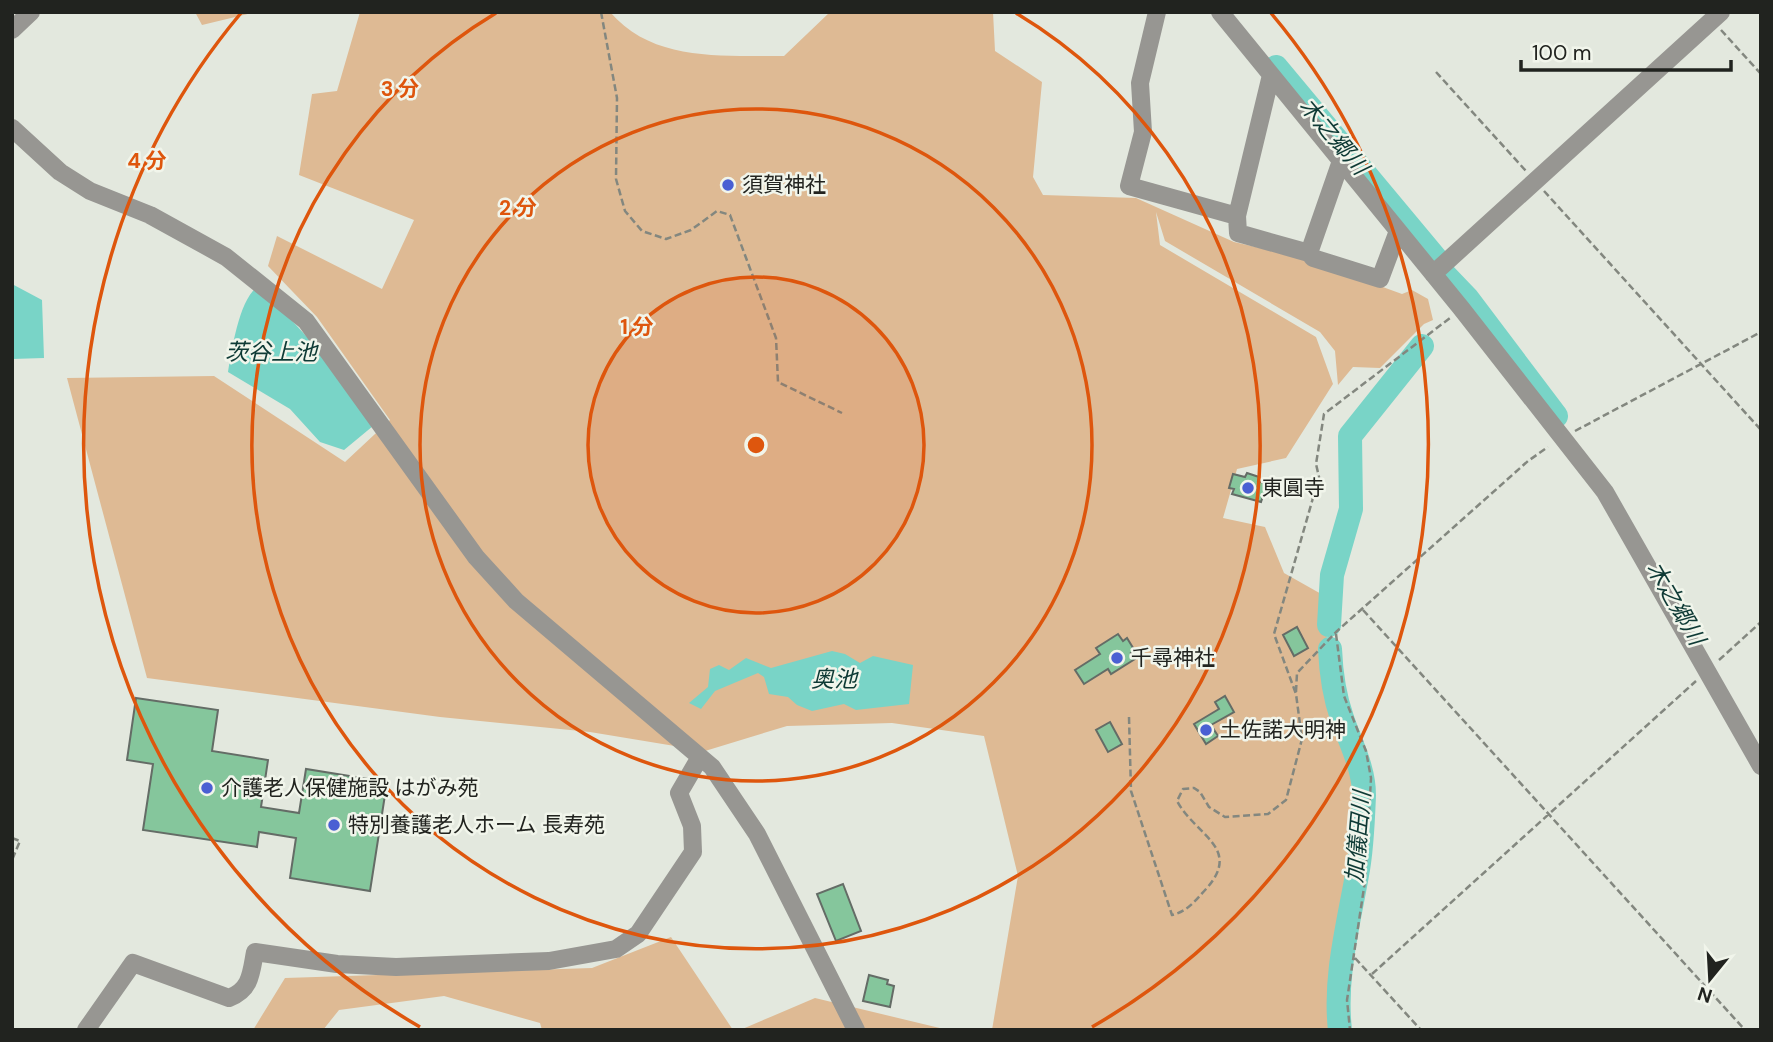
<svg xmlns="http://www.w3.org/2000/svg" width="1773" height="1042" font-family="'DM Sans','Noto Sans JP',sans-serif">
<style>
.green{fill:#deba94}
.water{fill:#79d4c7}
.lines{fill:none;stroke-linecap:round;stroke-linejoin:round}
.river{stroke:#79d4c7;stroke-width:24}
.building{fill:#85c69c;stroke:#646c66;stroke-width:2}
.path{stroke:#83877f;stroke-width:2.5;stroke-dasharray:7 3.5;stroke-linecap:butt}
.minor{stroke:#979692;stroke-width:18}
.ring{fill:none;stroke:#de560d;stroke-width:3.5}
.poi-dot{fill:#4a5fd3;stroke:#f1f5eb;stroke-width:2.5}
.labels{text-anchor:middle;dominant-baseline:central;stroke-width:5;stroke-linejoin:round;paint-order:stroke}
.poi-label{font-size:21px;fill:#21231f;stroke:#f1f5eb;text-anchor:start}
.water-label{font-size:23px;font-style:italic;fill:#0e3a35;stroke:#f1f5eb}
.centre{fill:#de560d;stroke:#f1f5eb;stroke-width:3.5}
.ring-label{font-size:21px;text-anchor:middle;font-weight:bold;fill:#de560d;stroke:#f1f5eb;stroke-width:5;stroke-linejoin:round;paint-order:stroke}
</style>
<rect width="100%" height="100%" fill="#e3e8de"/>
<path class="green" d="M195,12h61l-54,13z
M360,12h250c44,51 113,43 174,44l46,-44h163l2,39 47,31 -9,95 10,18 93,3 98,44 69,16 99,36 10,-4 16,9 5,21 -9,4 -44,44 -27,-1 -15,18 -3,-34 -15,-19 -155,-91 -9,-29 4,33 156,92 17,47 -47,74 -49,11 -14,49 42,9 19,46 39,22 10,113 18,61 2,72 -26,174 2,15h-337l26,-154 -34,-140 -92,-13 -105,3 -82,25 -115,-19 -150,-15 -293,-39 -80,-300 147,-2 131,86 45,-42 -73,-103 -49,-51 9,-30 105,53 32,-69 -115,-45 13,-81 25,-3z
M671,937l62,93h-191l-2,-7 -96,-27 -105,14 -16,20h-70l32,-52 307,-10z
M815,998l133,32h-208z"/>
<path class="water" d="M12,284l30,16 2,58 -32,1z
M257,287c50,44 79,84 116,139l-29,24 -24,-8 -30,-33 -62,-37c4,-23 11,-71 29,-85z
M832,651l13,3 15,9 13,-7 40,9 -4,39 -53,6 -12,-6 -32,7 -15,-6 -9,-8 -19,-3 -5,-17 -6,-4 -43,18 -14,18 -12,-6 19,-16 2,-18 9,-4 10,5 17,-12 25,10z"/>
<g class="lines">
<path class="river" d="M1276,67l161,193
M1444,274l23,24 89,118
M1329,625l3,-50 19,-66 -1,-73 72,-90
M1330,649c1,24 4,46 12,69 8,25 22,49 22,77 -1,26 -2,55 -7,80 -9,51 -23,103 -17,155"/>
</g>
<path class="building" d="M1247,473l12,4 -1,4 9,3 -6,18 -29,-8 2,-5 -5,-1 4,-14 12,3z
M1297,627l11,21 -14,8 -11,-21z
M1118,634l5,7 4,-3 8,13 -4,2 4,6 -24,15 -3,-5 -24,15 -9,-14 25,-16 -4,-6z
M1225,696l9,16 -23,13 7,11 -12,8 -12,-20 25,-15 -4,-7z
M136,698l82,12 -6,41 56,9 -7,47 38,6 7,-44 81,13 -17,109 -80,-13 6,-40 -37,-6 -2,15 -114,-17 10,-66 -26,-4z
M1110,722l12,22 -14,8 -12,-22z
M843,884l18,47 -25,10 -19,-47z
M869,975l19,5 -1,4 7,2 -4,21 -27,-6z"/>
<g class="lines">
<path class="path" d="M601,12l16,86 -1,81 9,32 17,20 24,8 25,-9 26,-19 13,4 46,123 2,44 64,31
M1721,30l40,44
M1436,72l90,99
M1544,191l217,239
M1575,431l186,-99
M1363,610l382,420
M1336,634l8,62 22,55 5,27 -6,103 -18,119 3,30
M1719,660l42,-38
M1296,692l1,-19 39,-41 192,-171 20,-14
M1129,717l2,74 41,124c16,-4 23,-14 34,-26 37,-41 -11,-54 -29,-88l6,-12 11,-1 6,4 9,15 16,10 43,-3 18,-14 16,-61 -6,-45 -22,-60 45,-157 -3,-13 8,-50 126,-96
M12,838l8,3 -8,19
M1355,958l66,72
M1372,974l324,-293"/>
<path class="minor" d="M1157,12l-17,71 3,49 -14,54 108,30 1,17 71,20 32,-92
M1220,12l241,296 144,184 156,274
M12,30l19,-18
M12,128l48,44 30,19 60,24 76,42 80,64 170,236 40,44 196,166 45,67 99,196
M1237,216l34,-141
M1309,253l4,5 67,21 18,-48
M1433,274l288,-262
M86,1030l47,-67 96,35c22,-8 22,-25 26,-46l82,12 59,3 153,-6 67,-12 22,-15 55,-82 -1,-26 -13,-33 21,-36"/>
</g>
<circle cx="756" cy="445" r="168" fill="#de560d" fill-opacity=".12"/>
<g class="ring">
<circle cx="756" cy="445" r="168"/>
<circle cx="756" cy="445" r="336"/>
<path d="M1016 13A504 504 0 1 1 496 13"/>
<path d="M420 1027A672 672 0 0 1 241 13M1271 13A672 672 0 0 1 1092 1027"/>
</g>
<g class="poi-dot">
<circle cx="728" cy="185" r="7"/>
<circle cx="1248" cy="488" r="7"/>
<circle cx="1117" cy="658" r="7"/>
<circle cx="1206" cy="730" r="7"/>
<circle cx="207" cy="788" r="7"/>
<circle cx="334" cy="825" r="7"/>
</g>
<g class="labels">
<g class="poi-label">
<text x="742" y="185">須賀神社</text>
<text x="1262" y="488">東圓寺</text>
<text x="1131" y="658">千尋神社</text>
<text x="1220" y="730">土佐諾大明神</text>
<text x="221" y="788">介護老人保健施設 はがみ苑</text>
<text x="348" y="825">特別養護老人ホーム 長寿苑</text>
</g>
<g class="water-label">
<text transform="translate(1334 136) rotate(50)">木之郷川</text>
<text x="271" y="352">茨谷上池</text>
<text transform="translate(1676 603) rotate(60)">木之郷川</text>
<text x="834" y="679">奥池</text>
<text transform="translate(1358 837) rotate(-85)">加儀田川</text>
</g>
</g>
<circle cx="756" cy="445" r="10" class="centre"/>
<g class="ring-label">
<text x="400" y="96">3 分</text>
<text x="147" y="168">4 分</text>
<text x="518" y="215">2 分</text>
<text x="637" y="334">1 分</text>
</g>
<rect width="1773" height="1042" fill="none" stroke="#21231f" stroke-width="28"/>
<g transform="translate(1710 979) rotate(198)" stroke="#f1f5eb" stroke-width="5" paint-order="stroke">
<path d="M0-5L12 26L0 18L-12 26Z" fill="#21231f"/>
<text y="-10" font-size="19" font-weight="bold" text-anchor="middle" fill="#21231f">N</text>
</g>
<path d="M1521 60v10h210v-10" fill="none" stroke="#21231f" stroke-width="3.5"/>
<text x="1532" y="60" font-size="21" fill="#21231f" stroke="#f1f5eb" stroke-width="5" paint-order="stroke">100 m</text>
</svg>
